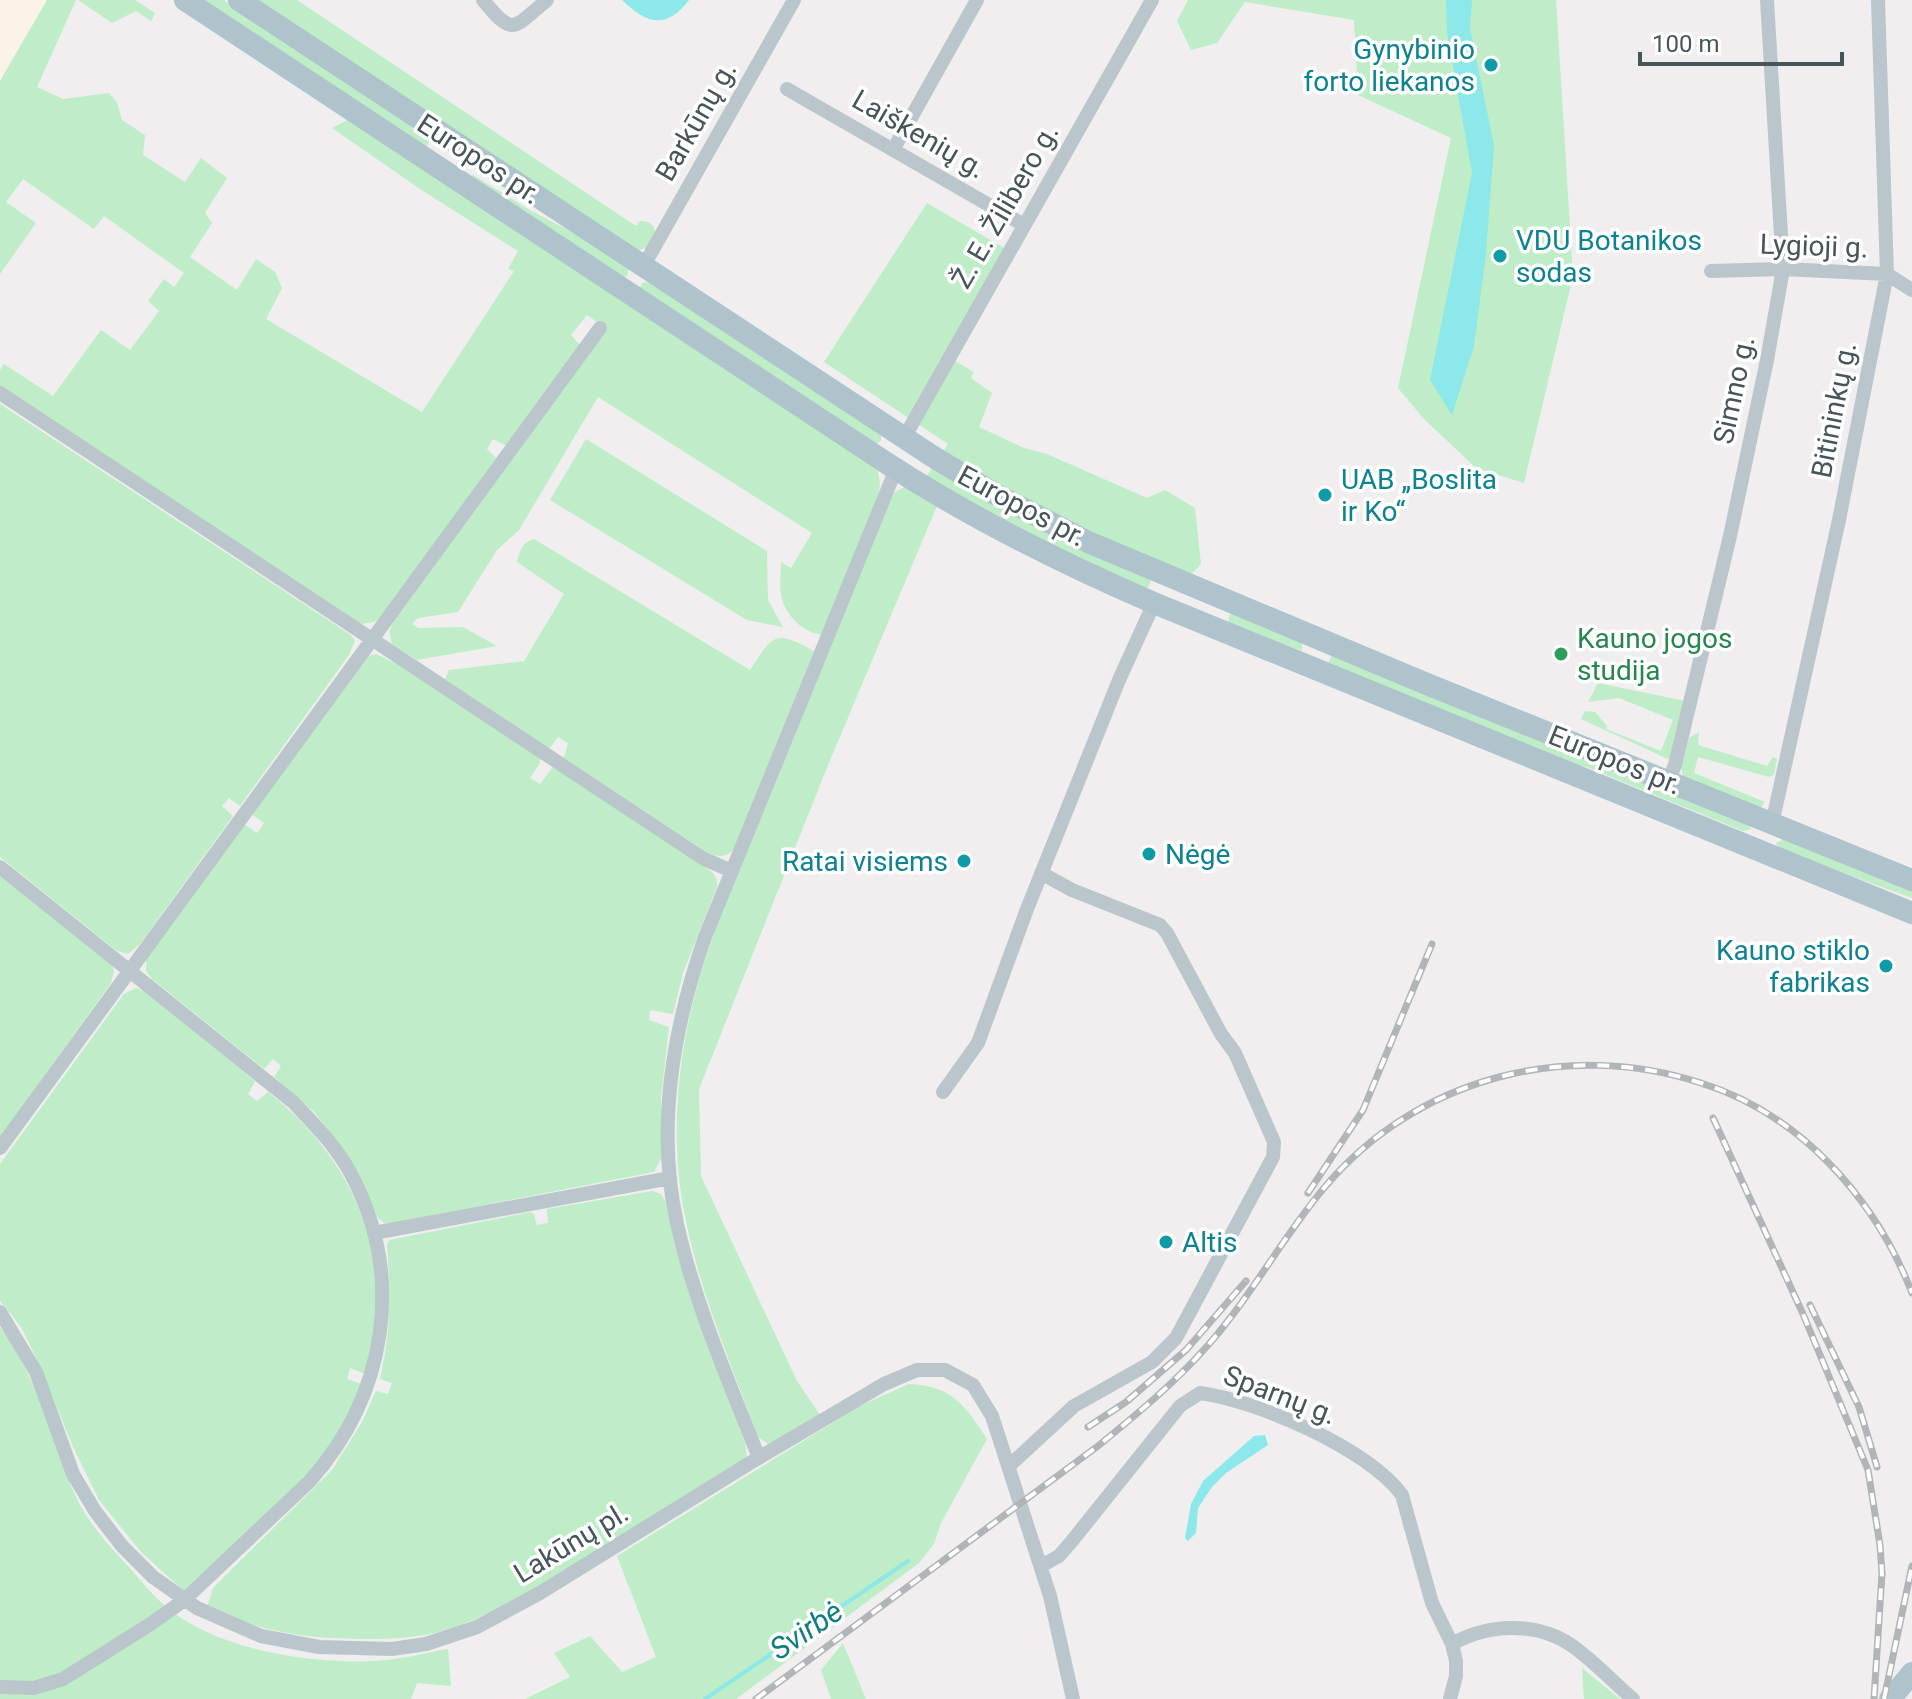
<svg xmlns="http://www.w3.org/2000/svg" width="1912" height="1699" font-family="Roboto,sans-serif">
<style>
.commercial{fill:#fbf2e8}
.green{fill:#beedc7}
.water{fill:#8ce8e9}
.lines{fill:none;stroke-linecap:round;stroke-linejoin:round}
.stream{stroke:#8ce8e9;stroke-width:4}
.minor{stroke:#bac6cb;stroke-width:14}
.primary{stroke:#afc3cc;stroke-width:22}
.rail-casing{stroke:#b1b5b8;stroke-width:7}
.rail{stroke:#fff;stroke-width:4;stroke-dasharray:12;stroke-linecap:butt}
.culture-dot{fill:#0f9aa8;stroke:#fff;stroke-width:3}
.leisure-dot{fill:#2e9e5b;stroke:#fff;stroke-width:3}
.labels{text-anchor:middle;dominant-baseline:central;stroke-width:7;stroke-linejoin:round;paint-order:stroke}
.culture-label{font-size:28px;fill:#0d838f;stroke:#fff;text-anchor:start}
.street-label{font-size:28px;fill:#47555b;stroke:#fff}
.leisure-label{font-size:28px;fill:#27864d;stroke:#fff;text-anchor:start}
.water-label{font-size:30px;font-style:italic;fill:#107e80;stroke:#fff}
</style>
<rect width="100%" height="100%" fill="#f1eeef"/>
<path class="commercial" d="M0,0h47l-47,81z"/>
<path class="green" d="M47,0h29l-39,87 26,12 46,-6 8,9 5,18 23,15 -2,20 42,27 16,-24 26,20 -22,35 7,10 -22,34 47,33 19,-31 19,13 7,16 -16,31 156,93 92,-141 -6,-2 10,-18 -95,-60 -91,-63 17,-9 528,350 3,13 -1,10 -55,143c-20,-1 -40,-20 -43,-41 -2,-10 0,-22 0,-32l10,6 21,-35 -214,-136 -79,133 -22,20 -39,62 -40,6 -6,6 6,4 45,-1 34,19 -80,14 -25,-16 -3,-13 5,-9 213,-293 -20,-14 -16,20 9,10 -73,101 -14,-7 -6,10 9,9 -115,160 -7,4 -14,2 -360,-236v-18l4,-6 49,32 48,-66 29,20 29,-39 -11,-10 16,-22 10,8 10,-14 -80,-57 -10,13 -71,-50 -17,23 30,21 -36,51v-193z
M78,0h57l20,13 -4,8 -15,-10 -24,12z
M199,0h25l208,137 -8,13z
M252,0h45l339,226 4,-5c10,-1 15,5 16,15l-7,11 -13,4z
M1188,0h368l17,276 -49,207 -48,-15 -53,-50 -25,-30 53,-250 -93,-43 -4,-75 -109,-18 -28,41 -26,7 -14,-29z
M473,175l55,34 61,32 39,26v8l-6,3 -151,-101z
M927,203l82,48 -61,106 26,15 -3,6 21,15 -13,34 45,21 23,6 100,44 18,-8 30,18 6,56 -7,8 -7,2 -74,-30 -171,-90 6,-10 -124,-82z
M650,282l231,150v9l-5,3 -236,-156 2,-5z
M0,404l351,231 4,6 -6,14 -109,151 -11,-8 -7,8 11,10 -93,128 -12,10 -11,-3 -117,-94z
M586,439l181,112 1,49 15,27 -36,-7 -197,-120z
M933,466l213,110 5,5 -4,8 -67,-26 -155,-84z
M904,487l33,19 -111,264 -127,319 2,87 96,205 23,34 -49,31 -13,-9c-28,-75 -61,-152 -75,-231 -16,-92 0,-189 32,-275l175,-430 5,-9z
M534,539l216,131c23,-34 23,-42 64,-19l-80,198c-8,9 -15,8 -26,4l-144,-95 4,-15 -10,-6 -9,12 -104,-70 4,-9 75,-9 40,-67 -47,-32c3,-11 5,-20 17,-23z
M1233,613l69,30v8l-74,-27 1,-8z
M376,654l23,11 141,93v5l-10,15 10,6 13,-17 159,105 5,7v8l-34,86 -10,41 -23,-4 -1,10 20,7 -8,70v62l-7,13 -268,52 -8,-6 -20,-45 -19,-30 -25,-31 -40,-35 7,-11 -8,-7 -9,10 -112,-90 -6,-8v-12l98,-135 13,9 7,-10 -13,-9 116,-158z
M1332,655l416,169 3,5 -8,2 -154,-63 -69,-21 -192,-83z
M1598,683l87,18 -15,59 -89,-41 4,-8 10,1 12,14 -1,3 55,22 12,-31 -54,-22 -31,4z
M1699,732l-1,13 69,21 6,-9 4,2 -3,16 -5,2 -71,-20 -4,16 71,29 -5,7 -77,-33 -2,-9 8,-29z
M1784,839l128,51v8l-132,-48 -4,-7z
M0,874l111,88 3,9 -3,12 -111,154z
M136,988l10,4 109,89 -7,13 9,7 11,-9c66,52 109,123 108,209 -1,24 -6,49 -11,73l-15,-6 -3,11 14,5c-28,86 -113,148 -177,207l-43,-39 -42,-52 -25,-51 -35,-85 -18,-37 -21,-26v-137l124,-170z
M652,1191l9,3 4,7 10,46 70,196 2,15c-52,32 -104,64 -156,96 -46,29 -94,60 -146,76 -25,8 -52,9 -78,9 -61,0 -103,-6 -160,-32l6,-19 119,-118 30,-48 14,-31 12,3 4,-11 -12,-4c11,-49 11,-83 7,-133l2,-6 142,-28 3,2 3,11 11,-2 -1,-14z
M0,1327c39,51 51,115 77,172 11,24 34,49 52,68 15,18 32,38 52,51 53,34 132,46 194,43 24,-1 49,-8 73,-12l3,37 -34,-3 -6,16h-411z
M909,1384c43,2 56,21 78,55l-46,84 -7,21 -15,19 -183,136h-211l45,-22 -16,-24 36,-17 32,36 34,-15 -39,-101 243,-150z
M843,1643l23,56h-35l-10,-29z
M1582,1668l38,31h-36z"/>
<path class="water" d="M622,0h67c-23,30 -42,24 -67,0z
M1446,0h26l-2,29 24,116 -8,109 -12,92 -22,69 -22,-35 42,-207 -25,-140z
M1265,1435l3,10 -42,28 -14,14 -14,21 -2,25 -8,8 -3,-3 6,-34 12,-23 51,-45z"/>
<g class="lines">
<path class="stream" d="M705,1699l203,-138"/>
<path class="minor" d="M483,0c31,38 30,28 64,0
M787,89l237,136
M893,150l84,-150
M643,267l151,-267
M1711,271l72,-2 104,5 25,16
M0,393l704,466 28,12
M904,438l248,-438
M1668,782l7,-17 55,-229 37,-176 16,-91 -16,-269
M1772,824l67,-304 48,-246 -9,-274
M0,867l293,235c21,22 43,44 58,72 55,104 35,222 -42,308l-126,119 -34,24 -86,54 -29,9 -34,-1
M943,1092l35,-49 49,-134 92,-229 35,-77
M0,1148l600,-820
M374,1233l296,-55
M0,1312l36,60 37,102 22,37 27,35 31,31 44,31 64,28 58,11 73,2 34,-5 51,-17 63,-34 210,-130 134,-79 33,-14h28l28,15 19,31 58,180 23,103
M759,1458c-30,-76 -64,-154 -82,-234 -21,-95 -4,-196 28,-287l191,-468
M1009,1466l65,-60 78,-44 24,-24 97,-181 1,-15 -39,-89 -14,-19 -54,-101 -7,-8 -88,-35 -31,-17
M1041,1566l18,-10 13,-15 108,-135 20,-13c58,8 167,55 202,102l30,108 20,41 4,17v15l-6,23
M1452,1644c35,-20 84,-23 119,1 22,15 42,37 62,54"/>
<path class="primary" d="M185,0l703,464c85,55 173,99 266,139l758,310
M239,0l693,456 63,38 93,48 334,140 490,198
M1890,1699l22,-26"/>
<g class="rail-casing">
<path id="rail" d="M1713,1118l90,196 65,156 12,75 2,28 -8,126
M1308,1193l55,-83 69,-166
M1810,1305l49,102 18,60
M1088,1427l38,-25 60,-52 60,-69
M756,1699l342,-253c39,-32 78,-64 111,-102 43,-49 73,-106 115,-156 92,-110 242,-149 377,-105 99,31 174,115 211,210
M1884,1699l28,-133"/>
</g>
<use href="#rail" class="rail"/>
</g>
<g class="culture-dot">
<circle cx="1491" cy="65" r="8"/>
<circle cx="1500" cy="256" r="8"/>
<circle cx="1325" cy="495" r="8"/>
<circle cx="1149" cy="854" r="8"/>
<circle cx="964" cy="861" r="8"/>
<circle cx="1886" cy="966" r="8"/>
<circle cx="1166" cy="1242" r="8"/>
</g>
<circle class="leisure-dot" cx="1561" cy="654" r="8"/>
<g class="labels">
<g class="culture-label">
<text x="1475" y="49" text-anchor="end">Gynybinio<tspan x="1475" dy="32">forto liekanos</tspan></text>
<text x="1516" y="240">VDU Botanikos<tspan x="1516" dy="32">sodas</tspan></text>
<text x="1341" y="479">UAB „Boslita<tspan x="1341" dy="32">ir Ko“</tspan></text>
<text x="1165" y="854">Nėgė</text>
<text x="948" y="861" text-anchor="end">Ratai visiems</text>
<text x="1870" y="950" text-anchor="end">Kauno stiklo<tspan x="1870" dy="32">fabrikas</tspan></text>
<text x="1182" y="1242">Altis</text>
</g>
<g class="street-label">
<text transform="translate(696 121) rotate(-60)">Barkūnų g.</text>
<text transform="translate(919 134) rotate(30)">Laiškenių g.</text>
<text transform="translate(479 159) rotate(33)">Europos pr.</text>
<text transform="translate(1005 206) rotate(-60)">Ž. E. Žilibero g.</text>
<text transform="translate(1814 246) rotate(2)">Lygioji g.</text>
<text transform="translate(1734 390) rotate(-78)">Simno g.</text>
<text transform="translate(1834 410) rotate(-79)">Bitininkų g.</text>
<text transform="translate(1022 506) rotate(28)">Europos pr.</text>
<text transform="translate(1615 760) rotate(22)">Europos pr.</text>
<text transform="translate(1280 1395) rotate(21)">Sparnų g.</text>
<text transform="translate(571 1543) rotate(-31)">Lakūnų pl.</text>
</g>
<g class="leisure-label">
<text x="1577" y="638">Kauno jogos<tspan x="1577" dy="32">studija</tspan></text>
</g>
<g class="water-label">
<text transform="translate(806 1630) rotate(-34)">Svirbė</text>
</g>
</g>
<path d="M1640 52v12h202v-12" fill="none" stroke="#47555b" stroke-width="4"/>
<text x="1652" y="52" font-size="24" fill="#47555b" stroke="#ffffff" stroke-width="6" paint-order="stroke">100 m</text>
</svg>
